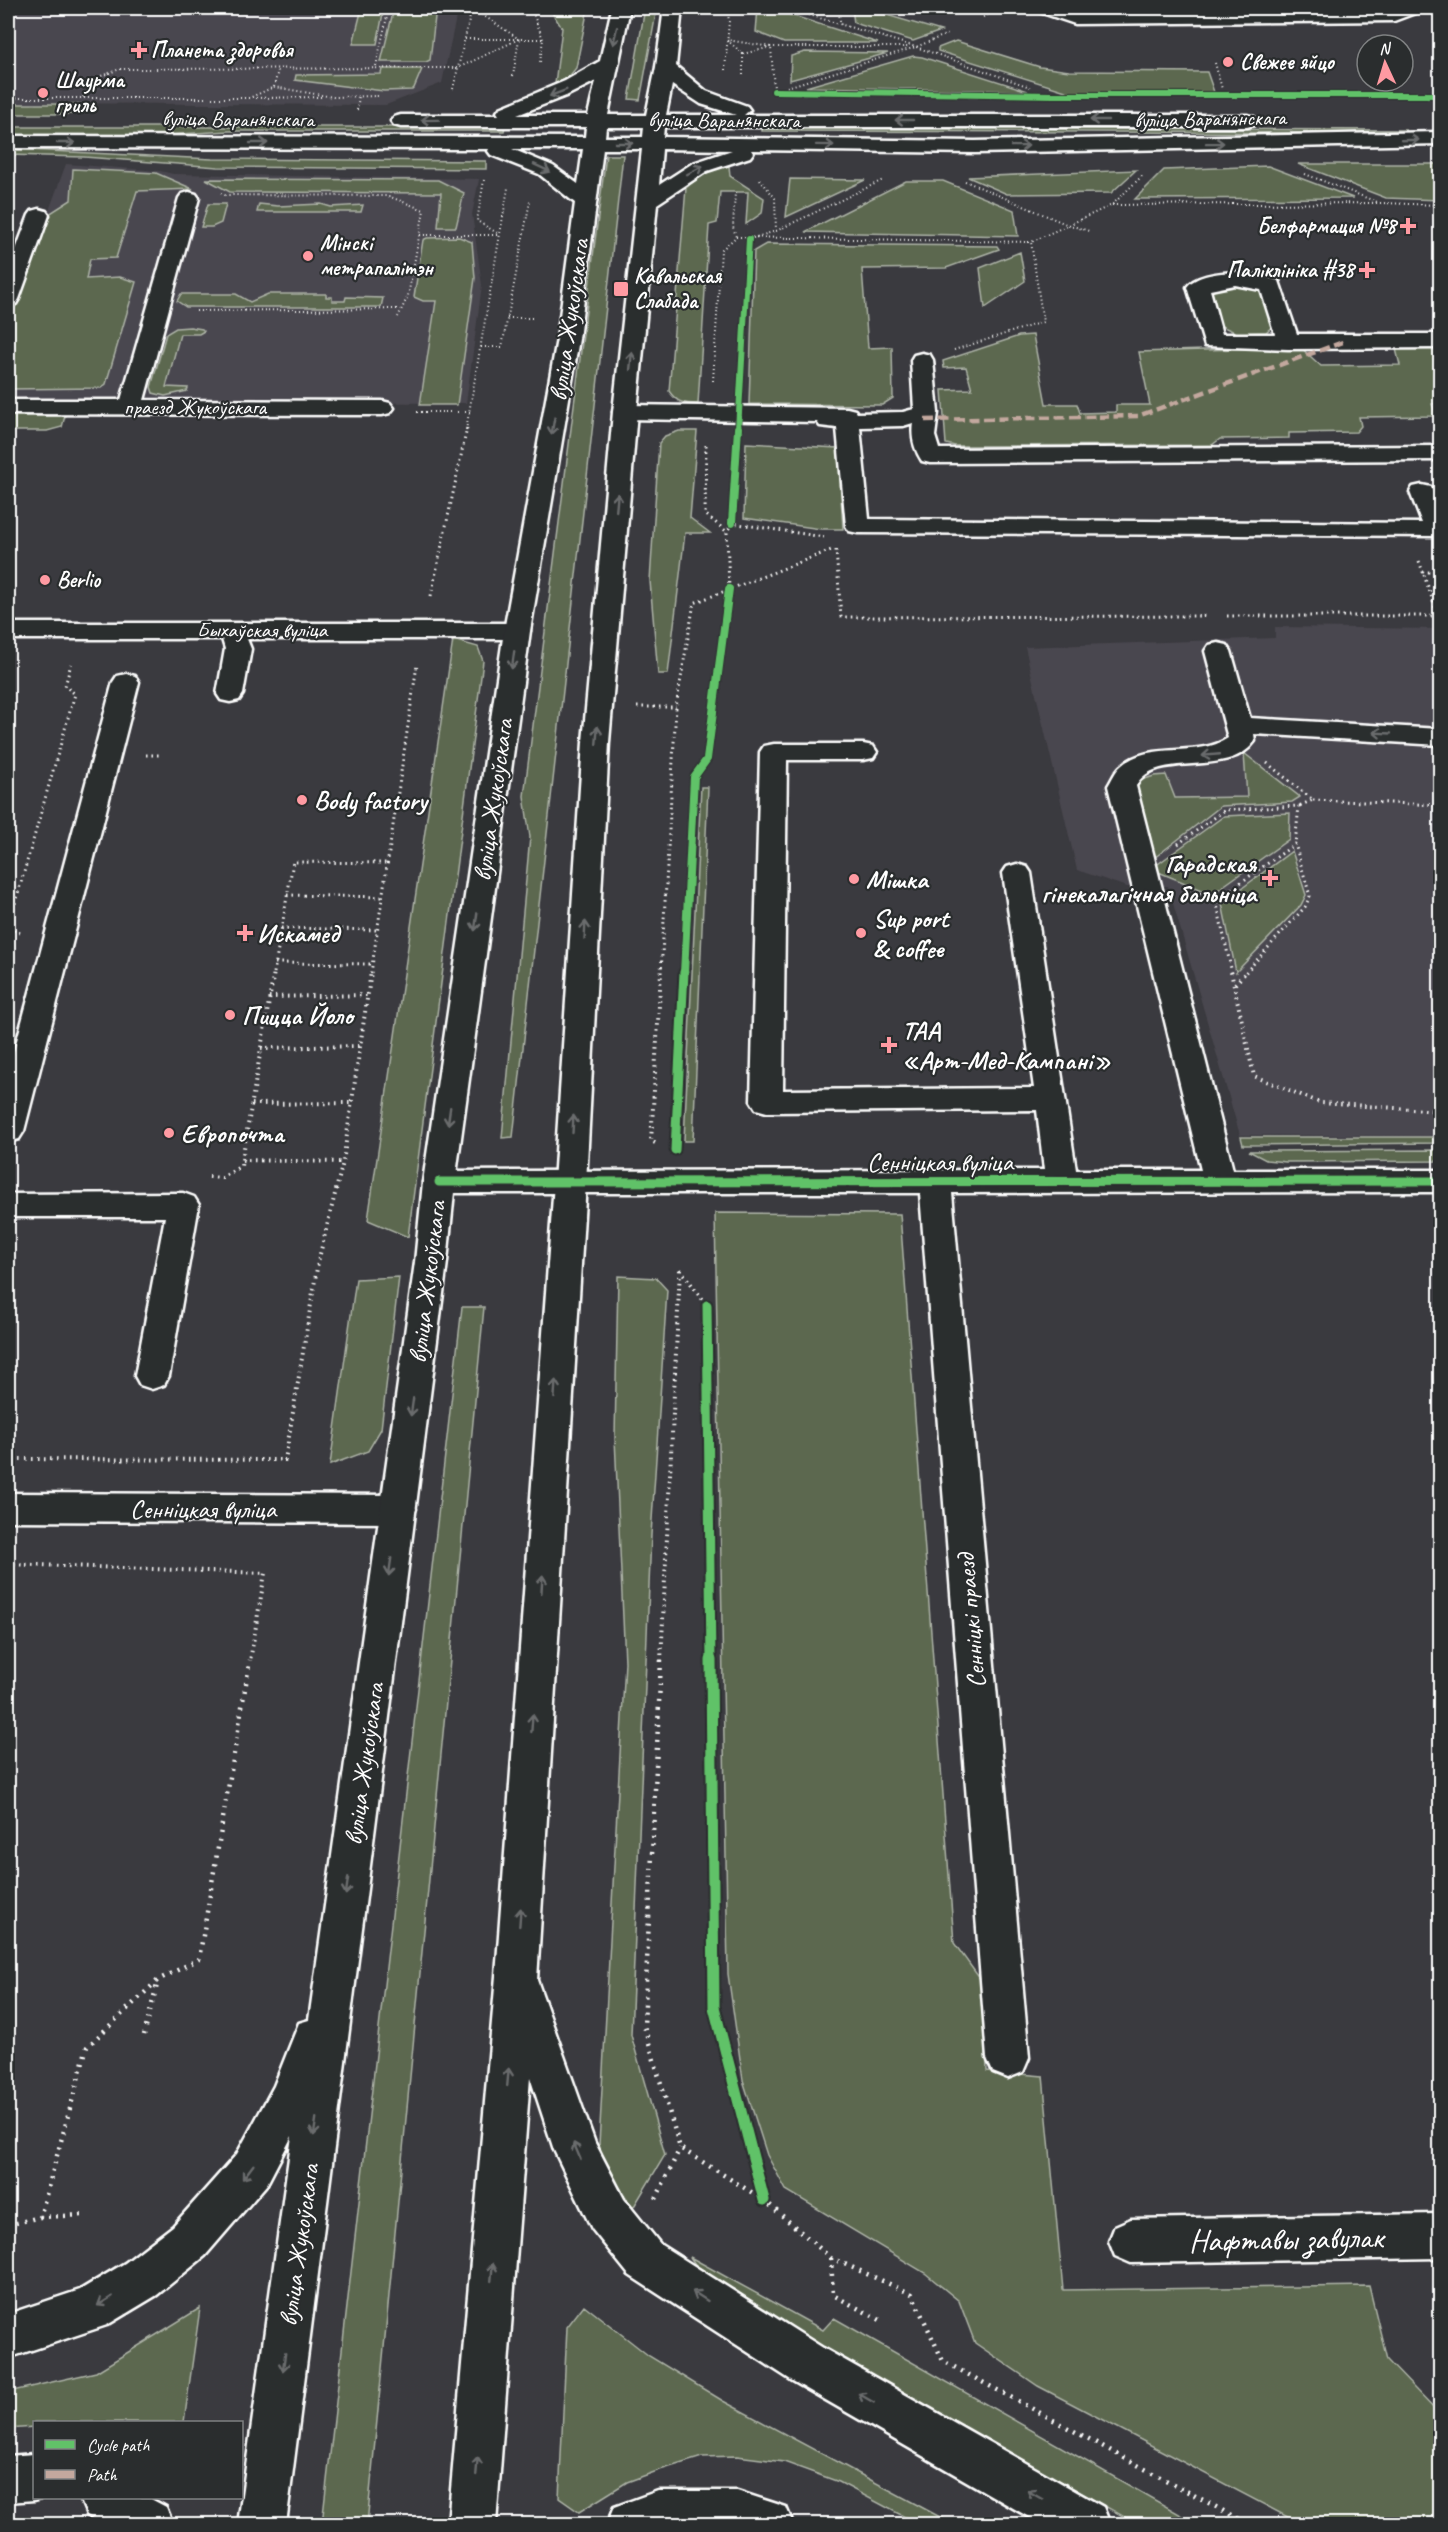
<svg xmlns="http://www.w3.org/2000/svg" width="1448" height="2532" font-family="Caveat,sans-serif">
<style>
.built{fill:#4a474f}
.green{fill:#5b674f;stroke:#adb3a7;stroke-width:1.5}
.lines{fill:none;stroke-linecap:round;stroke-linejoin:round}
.minor-casing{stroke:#fff;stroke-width:5}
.major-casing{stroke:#fff;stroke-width:5}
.path-far3{stroke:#fff;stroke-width:2;stroke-dasharray:1 3;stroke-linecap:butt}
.path-far2{stroke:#fff;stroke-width:3;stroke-dasharray:1.5 4;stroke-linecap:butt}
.path-far1{stroke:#fff;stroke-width:4;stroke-dasharray:1.5 4.5;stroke-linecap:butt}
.path{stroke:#fff;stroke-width:4.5;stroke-dasharray:2 6;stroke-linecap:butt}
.minor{fill:#2a2d2e;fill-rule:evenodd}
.major{fill:#2a2d2e;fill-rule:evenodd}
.quiet{stroke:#c3a89e;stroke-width:4.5;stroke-dasharray:10 4.5;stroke-linecap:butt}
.cycleway-far3-casing{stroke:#2a2d2e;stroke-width:8}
.cycleway-far2-casing{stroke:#2a2d2e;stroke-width:10}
.cycleway-far1-casing{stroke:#2a2d2e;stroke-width:13}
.cycleway-casing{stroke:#2a2d2e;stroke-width:15}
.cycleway-far3{stroke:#61c268;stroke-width:6}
.cycleway-far2{stroke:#61c268;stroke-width:8}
.cycleway-far1{stroke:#61c268;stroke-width:9}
.cycleway{stroke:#61c268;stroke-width:11}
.oneway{stroke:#6a6c6d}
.poi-dot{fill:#ff9aa2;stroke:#2a2d2e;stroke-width:2}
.labels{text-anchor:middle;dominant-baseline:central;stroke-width:4.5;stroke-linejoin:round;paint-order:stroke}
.far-poi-label{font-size:22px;font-weight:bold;fill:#fff;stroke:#2a2d2e;text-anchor:start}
.far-street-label{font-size:22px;fill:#fff;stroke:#2a2d2e}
.street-label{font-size:26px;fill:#fff;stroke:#2a2d2e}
.poi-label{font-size:26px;font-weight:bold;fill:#fff;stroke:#2a2d2e;text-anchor:start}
.near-street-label{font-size:32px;fill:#fff;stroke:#2a2d2e}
</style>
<rect width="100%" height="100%" fill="#3a3a3f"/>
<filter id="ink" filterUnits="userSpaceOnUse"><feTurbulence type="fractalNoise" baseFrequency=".0167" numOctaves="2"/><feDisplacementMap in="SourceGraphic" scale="12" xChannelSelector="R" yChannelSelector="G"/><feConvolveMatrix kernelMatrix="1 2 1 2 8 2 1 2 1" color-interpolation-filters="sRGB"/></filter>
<g filter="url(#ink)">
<path class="built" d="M8,8h450l-16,75 -56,22 -378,-2z
M66,164l94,7 13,3 306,5 -7,35 10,71 -16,118 -458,-2v-78z
M1275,627l165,2v507l-200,-1 -72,-249 -41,1 -50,-17 -52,-223 250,-9z"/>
<path class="green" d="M362,8h22l-7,36h-24z
M394,8h42l-6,52 -4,2h-45z
M549,8h39l-12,60 -13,16h-8l7,-56z
M645,8h12l-17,92 -11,-1z
M758,8h11l109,35h-94l-28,-11z
M852,8h11l78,23 -28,10 -59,-18z
M956,41l84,26 29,4 138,1 7,20h-145l-131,-41v-3z
M805,52l83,1 -98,27 1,-24z
M913,56l9,1 106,34 -222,-4z
M382,69h40l-8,19 -2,2 -28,1 -89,-11 1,-5 85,-1z
M8,104h72l-6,10h-66z
M8,127h497l-1,4h-275l-115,7 -106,-3z
M762,128l644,2 1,3 -645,-2z
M8,149l204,10 274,2v8l-268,-2 -134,-10 -76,-2z
M606,155h17l-110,982 -11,1 28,-301 -6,-41z
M1298,164h142v36l-54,-2z
M729,166l1,10 34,22 -2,15 -16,11 2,-32h-28l-3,31 -8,2 -11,179c-14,0 -21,-1 -29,-13l17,-203c13,-12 26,-20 43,-22z
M1268,166l85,32 -218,1 29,-29z
M73,169l83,4 37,16 -56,2 -21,67 -26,1 -4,20 34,-2 16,5 -30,102 -5,4 -93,1v-63l41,-112 22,-14z
M1136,170l-25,23 -104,1 -39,-17z
M206,179l232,1 26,13 -8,34h-18l3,-34 -211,-1z
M790,179l75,1 -79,37z
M906,181h37l71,29 4,26 -213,-4z
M208,204h18l-5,19 -9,4h-11z
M259,204l19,2 43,-2 10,3 32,-2 -2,7h-104z
M459,237l13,5 3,36 -18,127h-37l16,-104h-13l-9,-4 9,-57 4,-2z
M766,244l231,2 2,3 -53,19 -84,1 6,79 24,-1 1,51 -11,7 -133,-1 5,-153z
M1020,252l5,29 -40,27 -5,-40z
M1246,285l16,7 12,33 -8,7 -29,1 -18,-8 -9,-32 11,-7z
M181,294h55l14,8 18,-8h58v3h6v4h13l1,-4 37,1 -2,9h-195l-9,-6z
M190,327l12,2 2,2 -5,3h-19l-14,53 22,1 -1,3 -22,5 -12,-3 -2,-6 15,-53 10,-6z
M1033,335l13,69h31l3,9 36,-1v-7h34l-11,-53 161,-5 21,19 79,-1 -4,-16h44v54l-8,1 4,10 -3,2 -74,1 2,9 -5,6 -67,1v5l-69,1 -8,6 -257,1 -9,-2 -4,-54 30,-1 -6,-22 -22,1 -1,-7 76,-25z
M8,416h57l-3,11 -15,4h-39z
M679,431h18l-7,87 20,15h-25l-17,141h-10l-8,-93 9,-138 6,-7z
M746,443l92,5 5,81h-22l-77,-11z
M453,640l25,7 5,14 -75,576 -40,-17z
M1244,753l56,44 -8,5 -71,4 -72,56 -16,-79 21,-7 12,-1 9,23 72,-1z
M701,787h7l-15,354h-9z
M1290,813l-1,26 -77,55 -61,-25 73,-53z
M1292,851l14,44 -5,10 -65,67 -14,-69z
M1241,1137h199v6l-197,2z
M1440,1150v11l-154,1 -20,-2 -17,-9z
M715,1213l185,1 54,729 29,40 4,88 56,5 20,214 306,-4 18,74 53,55v109h-139l-263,-138 -63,-43 -16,-42 -34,-28 -139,-83 -19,-35 -24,-75 -15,-106z
M618,1276l38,2 11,12 -16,245 -20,500 34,120 -32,53 -24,-37 -10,-26 26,-483 -10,-224z
M399,1277l-18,152 -13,22 -38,14 26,-186z
M462,1307h22l-117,1217h-45z
M690,2257l133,73 11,-12 363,206h-60l-350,-195 -83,-52z
M584,2305l65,51 74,45 230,123h-35l-79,-42 -55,-20 -47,-6 -35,1 -42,13 -33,12 -48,30 -20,-14 8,-171z
M200,2308l-16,114h-150v5l-26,2v-37l88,-20z"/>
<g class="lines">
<g class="minor-casing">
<path id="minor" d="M1037,8h26l14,4 343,-4 -2,4 -24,9 -319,3 -36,-12z
M189,192l7,2 3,4 -55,202 238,1 8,2 4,5 -4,5 -8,2 -374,-1v-14h113l58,-202 3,-4z
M39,209l7,2 3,4 -30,84 -3,5 -8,1v-34l21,-56 3,-4z
M1244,272l35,9 18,53h143v14l-152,1 -83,-3 -18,-59c10,-14 41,-15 57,-15zM1235,285l26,5 14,44h-53l-12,-44z
M922,353l8,2 3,5 5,53 -3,23 4,13 501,-3v14l-510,3 -8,-2c-8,-12 -11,-24 -9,-38l-10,3 -43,1 9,92 553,4 -12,-31 3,-5 9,-2 9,2 9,21v28l-582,-3 -9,-2 -3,-5 -9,-98 -17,-2 -3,-4 -192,-3 -8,-2 -4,-5 4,-5 8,-2 222,3 8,2 2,3 46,-1 11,-3 -3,-49 3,-5z
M8,623h509l9,3 4,5 -4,5 -9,3h-270l4,10 -8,45 -4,6 -9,2 -9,-2 -4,-6 8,-45 -3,-10h-214z
M1218,643l9,2 4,6 19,67 190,11v16l-186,-11 1,7c-27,39 -99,7 -119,45l97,384h207v22l-488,1 77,865 -6,14 -15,6 -15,-6 -6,-14 -67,-865h-481l-11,-3 -5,-8 5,-8 11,-3 605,-1 -7,-60 -270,2 -11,-3 -5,-8 9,-349 4,-6 10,-2h89l10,2 4,6 -4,6 -10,2h-76l-4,330 251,-2 -31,-215 4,-6 10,-3 10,3 4,6 45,297h125l-93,-384c4,-6 7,-15 13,-20 29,-26 76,-7 107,-28l-23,-87 4,-6z
M126,674l9,2 4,6 -115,449 -5,8 -11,3v-68l105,-392 4,-6z
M183,1193l11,4 5,8 -30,171 -5,9 -12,4 -12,-4 -5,-9 30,-159h-157v-23z
M8,1493l390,2 13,4 5,10 -5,10 -13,4 -390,-2z
M1440,2214v44l-309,5 -16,-7 -6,-15 6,-15 16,-7z"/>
</g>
<g class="major-casing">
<path id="major" d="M612,8h18l-22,107h38l10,-48 8,-59h18l-6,58 30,25 41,15 3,4 -6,5h503l7,2 3,4 -3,4 -7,2h-583l-1,10 312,4 465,-9v12l-465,9 -224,-3 2,3 -3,4 -43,14 -50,33 -20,208 -28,330 -23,441 -49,797 58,163 29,56 37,46 162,103 280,159 7,17h-69l-250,-144 -162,-105 -37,-46 -38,-79 -24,-73 -34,447h-48l48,-548 58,-793 29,-441 30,-330 29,-263h-39l-24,190 -49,292 -75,551 -8,80 -161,1262h-48l54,-388 -25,48 -62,72 -48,39 -50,30 -99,33v-44l72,-24 45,-27 48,-37 64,-72 37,-68 25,-63 10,-3 106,-758 8,-80 81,-551 53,-292 18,-136 -36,-29 -48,-19 -3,-4 1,-2 -481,-1v-12l577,1 1,-10h-185l-7,-2 -3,-4 3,-4 7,-2h98l-2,-3 3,-4 65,-27 35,-20zM596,81l-8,34h-71l49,-19zM672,85l29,19 35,11h-70zM606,127h38l-1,10h-38zM512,149h71l-5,35 -25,-18zM662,149l70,1 -39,13 -34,22z
M34,2454v44h7l-7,2 -26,2v-46z
M658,2491h79l49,16 7,17h-186l7,-17z
M80,2498h69l17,9 7,17h-69l-17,-9z"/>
</g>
<path class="path-far3" d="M472,8l47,31
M531,8l12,31
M786,8l130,39 114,40
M838,8l3,18
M983,17l24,-9
M465,39h78l-3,23
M743,54l28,-7h139
M743,54l-16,-14 44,7 3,42
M743,54v21
M1215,63l7,26
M376,66l13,-58
M725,70l4,-49 -2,-13
M513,76l6,-37
M274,87l4,-17
M787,87l129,-40 34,-14
M453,89l19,-81
M83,97l18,-21 19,-7 338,-1 61,-29
M8,98h241l25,-11 59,10 46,-1
M252,98l71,-1
M357,110l2,-14
M1305,174l72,28
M760,179l15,19 1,33
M484,180l-7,41 22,13
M965,181l101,43 23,7
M221,193l4,2 163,1 36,14 -16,86 -10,21
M1112,205l269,-2 59,2
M420,235h80
M736,237l295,5
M753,238l23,-7 107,-51
M196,311l203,-2
M507,318h26
M481,347h21l28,-146
M954,350l89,-28 -12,-80 81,-37 30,-29
M713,381l8,-131 15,-13 -3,-10 2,-35
M417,412h53
M466,430l42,-242"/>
<path class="path-far2" d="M706,445l-1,69 22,18
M836,550l5,67 366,-1
M1419,561l4,11h17
M729,589l-2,-57 5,-9 92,14
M431,596l36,-168
M1227,616h211l-15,-44
M637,707h39
M146,755h14
M1267,763l46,37 -14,6
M1313,800l127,5
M1178,844l47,-34 74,-4 -4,38
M1189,889l27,11
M287,895l97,2
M281,928l97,2
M20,933l-12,-5 67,-234 -10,-8 6,-22
M275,963l98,1
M274,973l19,-111 96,1
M371,973l46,-308
M661,973l15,-266 18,-104 140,-54
M1232,973l-16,-73 79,-56 15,52 -5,11 -60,66"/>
<path class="path-far1" d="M1231,972l23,104 67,27 119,8
M1235,984l11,-12
M269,997l99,-2
M261,1048l98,-2
M252,1104l98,-1
M655,1143l-4,-2 10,-169
M242,1160l101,2
M209,1177l13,1 19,-12 33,-194
M680,1269l27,36
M8,1459l277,1 33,-198 25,-100 28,-190
M8,1564l257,9 -15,88
M661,1661l19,-392"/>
<path class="path" d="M661,1660l-17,366 36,122 84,52 67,58 81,36 31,67 305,163
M144,2035l14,-54
M656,2199l24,-51
M40,2217l43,-2
M8,2225l32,-8 47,-170 71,-67 41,-21 51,-299
M831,2258l2,37 49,26"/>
<use href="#minor" class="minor"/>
<use href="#major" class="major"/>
<path class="quiet" d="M925,420l213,-4 208,-75"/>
<g class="cycleway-far3-casing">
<path id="cycleway-far3" d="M774,91l279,4h387
M738,430l11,-191"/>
</g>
<g class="cycleway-far2-casing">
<path id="cycleway-far2" d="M732,523l6,-95
M684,973l10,-196 13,-18 22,-170"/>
</g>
<g class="cycleway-far1-casing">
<path id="cycleway-far1" d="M675,1150l9,-178
M439,1182l1001,-1
M707,1305l4,356"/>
</g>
<g class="cycleway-casing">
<path id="cycleway" d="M711,1660l3,347 50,193"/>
</g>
<use href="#cycleway-far3" class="cycleway-far3"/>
<use href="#cycleway-far2" class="cycleway-far2"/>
<use href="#cycleway-far1" class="cycleway-far1"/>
<use href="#cycleway" class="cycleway"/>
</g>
<defs><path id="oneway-shaft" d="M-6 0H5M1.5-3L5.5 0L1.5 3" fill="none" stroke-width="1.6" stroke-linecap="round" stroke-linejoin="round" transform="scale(1.5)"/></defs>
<g class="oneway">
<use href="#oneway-shaft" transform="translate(615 36) rotate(103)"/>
<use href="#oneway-shaft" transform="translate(558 93) rotate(159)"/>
<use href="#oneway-shaft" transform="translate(430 120) rotate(179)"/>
<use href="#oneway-shaft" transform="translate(904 120) rotate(-180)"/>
<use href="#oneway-shaft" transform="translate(1099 120) rotate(-180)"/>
<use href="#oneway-shaft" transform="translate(1410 140) rotate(-2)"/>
<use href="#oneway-shaft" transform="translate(66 143)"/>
<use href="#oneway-shaft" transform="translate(259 143)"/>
<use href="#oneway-shaft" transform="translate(624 143)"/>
<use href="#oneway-shaft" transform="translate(1215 143) rotate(-1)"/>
<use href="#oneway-shaft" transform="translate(825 145) rotate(1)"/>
<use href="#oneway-shaft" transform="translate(1020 146) rotate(-1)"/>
<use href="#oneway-shaft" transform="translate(542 168) rotate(25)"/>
<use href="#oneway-shaft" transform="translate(695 170) rotate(-28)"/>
<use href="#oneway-shaft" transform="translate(631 361) rotate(-84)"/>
<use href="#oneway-shaft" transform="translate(553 426) rotate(100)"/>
<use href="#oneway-shaft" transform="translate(617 502) rotate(-85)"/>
<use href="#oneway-shaft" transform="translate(513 660) rotate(98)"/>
<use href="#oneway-shaft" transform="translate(1382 733) rotate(-177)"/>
<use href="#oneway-shaft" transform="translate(597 735) rotate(-85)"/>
<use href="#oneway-shaft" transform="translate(1211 755) rotate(175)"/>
<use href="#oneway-shaft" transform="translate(476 922) rotate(98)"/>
<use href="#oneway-shaft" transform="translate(585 930) rotate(-87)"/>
<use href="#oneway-shaft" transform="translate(449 1116) rotate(98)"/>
<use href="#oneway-shaft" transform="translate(573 1124) rotate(-87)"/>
<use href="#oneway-shaft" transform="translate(555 1389) rotate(-86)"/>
<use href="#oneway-shaft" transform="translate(412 1407) rotate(98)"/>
<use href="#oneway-shaft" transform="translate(390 1567) rotate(98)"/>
<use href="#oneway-shaft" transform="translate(542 1584) rotate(-86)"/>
<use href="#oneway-shaft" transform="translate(532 1723) rotate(-86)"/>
<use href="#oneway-shaft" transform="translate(347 1886) rotate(98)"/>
<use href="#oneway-shaft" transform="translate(520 1917) rotate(-86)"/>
<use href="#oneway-shaft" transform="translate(508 2077) rotate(-85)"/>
<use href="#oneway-shaft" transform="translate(315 2127) rotate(98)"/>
<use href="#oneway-shaft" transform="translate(577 2151) rotate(-113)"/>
<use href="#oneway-shaft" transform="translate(248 2172) rotate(127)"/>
<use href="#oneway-shaft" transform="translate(492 2272) rotate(-85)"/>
<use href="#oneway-shaft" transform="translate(700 2296) rotate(-147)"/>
<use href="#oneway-shaft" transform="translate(105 2301) rotate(148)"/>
<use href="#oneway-shaft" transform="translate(284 2362) rotate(98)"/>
<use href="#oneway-shaft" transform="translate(866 2398) rotate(-150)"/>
<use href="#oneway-shaft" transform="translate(477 2466) rotate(-85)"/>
<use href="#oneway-shaft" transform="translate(1035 2495) rotate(-150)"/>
</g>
</g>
<g class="poi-dot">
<path d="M136 41h6v6h6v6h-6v6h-6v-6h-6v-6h6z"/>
<circle cx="1228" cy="62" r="6"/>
<circle cx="43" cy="93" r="6"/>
<path d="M1405 217h6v6h6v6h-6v6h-6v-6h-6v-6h6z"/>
<circle cx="308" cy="256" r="6"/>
<path d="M1364 261h6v6h6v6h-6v6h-6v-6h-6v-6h6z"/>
<rect x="613" y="281" width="16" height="16" rx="3"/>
<circle cx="45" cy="580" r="6"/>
<circle cx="302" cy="800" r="6"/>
<path d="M1267 869h6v6h6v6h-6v6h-6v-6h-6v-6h6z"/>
<circle cx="854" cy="879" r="6"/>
<path d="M242 924h6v6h6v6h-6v6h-6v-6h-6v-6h6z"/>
<circle cx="861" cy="933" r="6"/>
<circle cx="230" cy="1015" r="6"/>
<path d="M886 1036h6v6h6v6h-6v6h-6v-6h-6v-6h6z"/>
<circle cx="169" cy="1133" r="6"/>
</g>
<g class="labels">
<g class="far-poi-label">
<text x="151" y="50">Планета здоровья</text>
<text x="1240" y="62">Свежее яйцо</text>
<text x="55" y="80">Шаурма<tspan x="55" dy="25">гриль</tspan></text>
<text x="1396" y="226" text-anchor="end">Белфармация №8</text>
<text x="320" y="243">Мінскі<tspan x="320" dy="25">метрапалітэн</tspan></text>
<text x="1354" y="270" text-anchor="end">Паліклініка #38</text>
<text x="634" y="276">Кавальская<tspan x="634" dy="25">Слабада</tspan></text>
<text x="57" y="580">Berlio</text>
</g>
<g class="far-street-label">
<text x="238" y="119">вуліца Варанянскага</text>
<text transform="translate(1210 119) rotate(-1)">вуліца Варанянскага</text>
<text x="724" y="120">вуліца Варанянскага</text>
<text x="195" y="407">праезд Жукоўскага</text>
<text x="262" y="630">Быхаўская вуліца</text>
</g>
<g class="street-label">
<text transform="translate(569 320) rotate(-82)">вуліца Жукоўскага</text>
<text transform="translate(493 800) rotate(-82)">вуліца Жукоўскага</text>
<text x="940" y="1162">Сенніцкая вуліца</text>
<text transform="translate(427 1282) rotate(-83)">вуліца Жукоўскага</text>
<text x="203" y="1509">Сенніцкая вуліца</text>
<text transform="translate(971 1621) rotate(-95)">Сенніцкі праезд</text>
<text transform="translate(364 1764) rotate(-82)">вуліца Жукоўскага</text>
<text transform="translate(299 2245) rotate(-82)">вуліца Жукоўскага</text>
</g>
<g class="poi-label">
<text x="314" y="800">Body factory</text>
<text x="1256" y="863" text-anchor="end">Гарадская<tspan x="1256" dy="30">гінекалагічная бальніца</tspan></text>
<text x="866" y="879">Мішка</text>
<text x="873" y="918">Sup port<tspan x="873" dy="30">&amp; coffee</tspan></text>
<text x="257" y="933">Искамед</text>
<text x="242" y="1015">Пицца Йоло</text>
<text x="902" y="1030">ТАА<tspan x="902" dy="30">«Арт-Мед-Кампані»</tspan></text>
<text x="181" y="1133">Европочта</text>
</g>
<g class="near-street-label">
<text transform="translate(1286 2239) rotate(-1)">Нафтавы завулак</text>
</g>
</g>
<rect width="1448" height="2532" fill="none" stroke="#2a2d2e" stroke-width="30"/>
<rect x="15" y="15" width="1418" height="2502" fill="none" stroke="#fff" stroke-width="2" filter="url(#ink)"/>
<rect x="33" y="2421" width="210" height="78" fill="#2a2d2e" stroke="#7f8182" stroke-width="1.5"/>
<rect x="45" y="2440" width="30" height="9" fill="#61c268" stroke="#7f8182" stroke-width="1.5"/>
<text x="87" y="2451" font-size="18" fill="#ffffff">Cycle path</text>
<rect x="45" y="2470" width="30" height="9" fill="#c3a89e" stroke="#7f8182" stroke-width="1.5"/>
<text x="87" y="2481" font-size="18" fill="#ffffff">Path</text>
<g transform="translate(1385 63) rotate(356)"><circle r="28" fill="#2a2d2e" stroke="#7f8182" stroke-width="1.5"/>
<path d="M0-4.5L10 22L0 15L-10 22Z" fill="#ff9aa2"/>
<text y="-9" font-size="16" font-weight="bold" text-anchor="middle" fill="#ffffff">N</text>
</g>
</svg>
